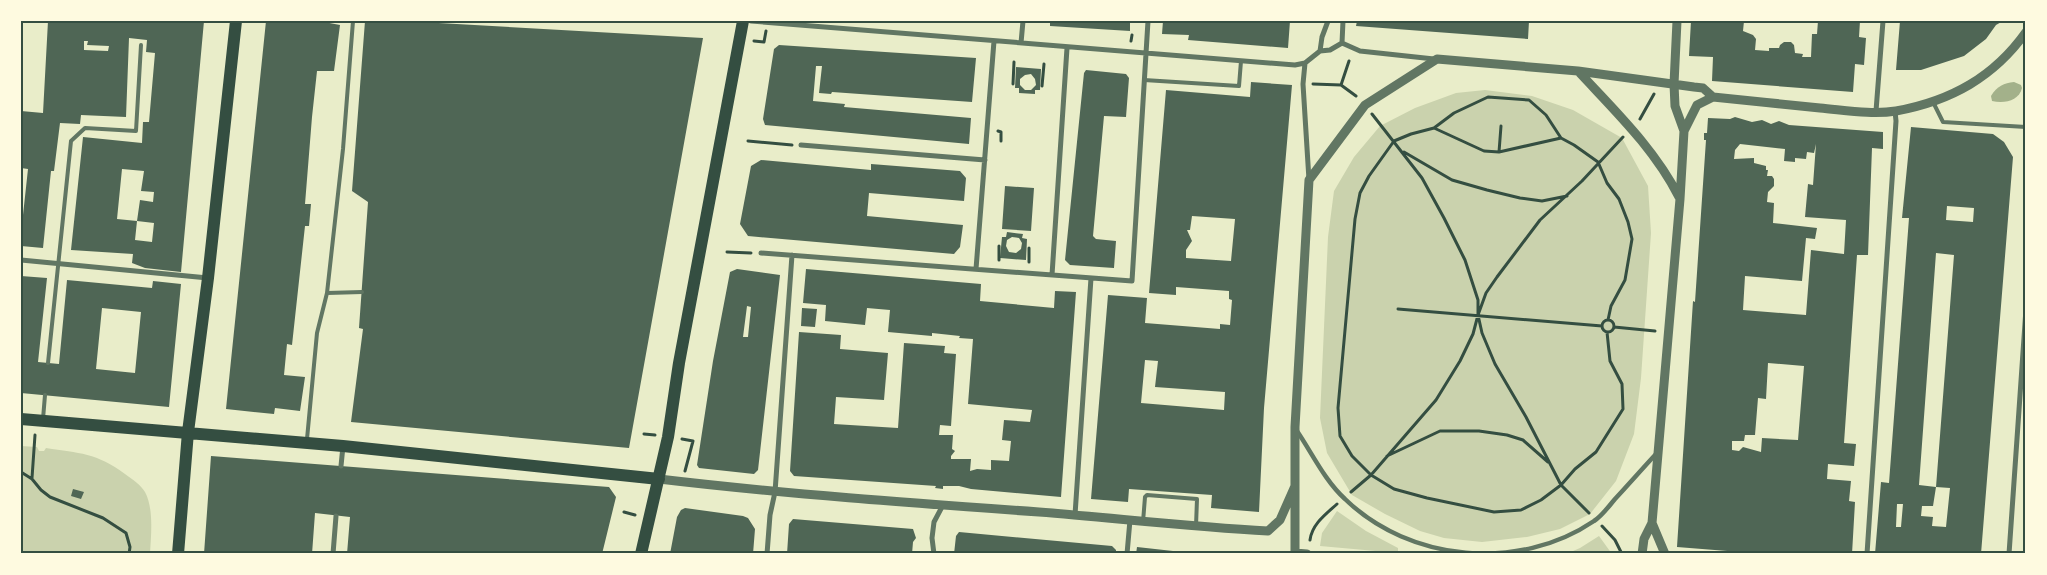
<svg xmlns="http://www.w3.org/2000/svg" width="2047" height="575" font-family="'Nunito Sans',sans-serif">
<style>
.green{fill:#cad2ad}
.water{fill:#a3b18a}
.building{fill:#4f6655;fill-rule:evenodd}
.lines{fill:none;stroke-linecap:round;stroke-linejoin:round}
.path{stroke:#344e41;stroke-width:3}
.service{stroke:#617663;stroke-width:4}
.pedestrian{stroke:#617663;stroke-width:4.5}
.minor{stroke:#617663;stroke-width:5}
.tertiary{stroke:#617663;stroke-width:9}
.primary{stroke:#344e41;stroke-width:12}
.neatline{fill:none;stroke:#344e41;stroke-width:2}
</style>
<rect width="100%" height="100%" fill="#e9edc9"/>
<path class="green" d="M1485,90l47,6 41,14 49,28 26,48 3,47 -10,145 -7,56 -18,47 -26,33 -30,15 -33,8 -45,5 -38,-4 -24,-7 -35,-17 -33,-19 -25,-42 -7,-35 8,-181 6,-46 20,-34 26,-31 35,-18 41,-15z
M21,446l16,1 2,4h5l2,-3c33,5 51,5 79,26 7,5 16,11 20,18 9,17 6,43 5,62h-129z
M1337,511l29,20 32,17v5l-78,-7 2,-13z
M1599,536l13,18h-46l14,-6z"/>
<path class="water" d="M2014,82l7,3 1,3c-3,13 -18,16 -30,13l-1,-5c6,-10 13,-13 23,-14z"/>
<path class="building" d="M48,21h156l-23,251 -36,-4 -13,-5 1,-9 -62,-4 12,-113 59,6 1,-21h6l6,-69 -9,-1 1,-12 -18,-2 -3,79 -45,-2 -1,9 -20,-1 -6,48h-3l-8,77 -22,-2v-31h2l5,-46 -7,-1v-57l22,2zM84,41h4l-1,4 22,1 -1,5 -24,-1zM122,169l22,2 -3,20 13,1 -1,10 -13,-2 -3,21 -20,-2zM137,221l17,2 -2,19 -17,-2z
M266,21h53l21,4 -6,46h-17l-5,46 -7,87h6l-2,22h-4l-13,119 -5,-1 -3,31 21,2 -5,34 -25,-3 -1,6 -48,-5z
M365,21h38l300,17 -74,410 -278,-26 12,-93 -4,-1 9,-126 -16,-11z
M1050,21h80v10l-80,-5z
M1163,21h127l-2,27 -100,-8 1,-5 -27,-1z
M1357,21h172l-1,18 -172,-13z
M1691,21h53l-1,10 10,4 3,4 -1,11 14,1v-3h10l1,-3 4,-3h7l3,3 1,8 8,1 -1,3h9l1,-23h5l1,-13h42l-1,16 7,1 -2,27 -9,-1 -2,28 -141,-11 1,-24 -24,-1z
M1900,21h103l-7,4 -10,14 -22,17 -43,14h-25z
M779,45l197,13 -4,44 -140,-10 -1,2 -12,-1 3,-27h-6l-3,35 32,3 -1,3 127,11 -2,26 -204,-19 -2,-6 11,-70z
M1016,67l25,2 -1,21h-5v4l-16,-1v-5h-4zM1031,74l4,5 1,6 -5,5h-6l-5,-5v-6l5,-4z
M1086,70l40,4 3,4 -3,39 -22,-1 -11,120 3,3 20,2 -2,27 -44,-3 -5,-5 19,-187z
M1251,82l41,3 -28,323 -5,104 -48,-4 1,-13 -83,-6 -1,13 -37,-3 17,-204 39,3 -2,25 75,6v-5l10,1 2,-25 -3,-1v-8l-53,-4v8l-27,-2 17,-203 84,7zM1192,216l43,3 -4,42 -45,-3v-8l6,-9 -5,-11h3zM1145,360l13,1 -3,26 70,5 -1,18 -83,-7z
M1735,117l17,5 10,-2 9,4 8,-3 10,4 94,7v17l-11,-1 -4,107h-11l-13,188 12,1 -2,22 -26,-2 -1,15 24,2 -2,20 6,1 -3,52h-87l-88,-7 16,-246 2,1 11,-162h-2v-7h3l1,-15 22,1zM1740,144l45,5 -1,12 11,1v-4l11,1 1,-7 7,1 2,-9 -3,41 -5,-1 -3,33 41,3 -2,34 -33,-4 -5,65 -63,-5 2,-34 57,5 4,-43 9,1 2,-11 -44,-5 1,-20 -7,-1 1,-10 6,-6v-7l-2,-3h-5l1,-6h-2v-4l-12,-3v-5l-20,1 1,-9zM1768,363l36,3 -6,74 -36,-2 -1,14 -18,-5 -4,4 -7,-1v-9h12l1,-6h10l3,-37 8,1z
M1911,127l82,7 11,8 9,15 -32,397h-106l6,-72 8,1 20,-265h-7zM1947,206l27,2 -1,14 -27,-2zM1936,253l18,2 -18,232 -17,-2zM1936,487l14,1 -4,39 -14,-1 1,-9 -12,-1 1,-10h11zM1897,504h6l-2,23h-5z
M761,160l110,10v-6l89,7 6,7 -2,23 -95,-8 -2,23 96,9 -3,22 -6,7 -206,-18 -8,-12 11,-58z
M1005,186l29,2 -3,43 -29,-2z
M1007,232l16,2 -1,4 5,1 -1,21 -26,-2 2,-21h4zM1012,237l7,1 3,5 -1,6 -5,4 -7,-1 -3,-6 1,-6z
M737,269l43,6 -22,195 -4,4 -55,-6 -2,-3 16,-104 17,-89zM747,306l4,1 -3,30h-5z
M806,269l175,15 -1,17 74,7 1,-17 21,1 -15,205 -90,-8 -12,-3h-16v3l-8,-1 1,-2 -142,-10 -4,-5 9,-139 42,3 -1,14 48,4 -4,47 -48,-3 -2,27 64,4 6,-85 41,3 -1,7 12,1 -5,72 -11,-1 -1,10h14l-1,14 3,2 -4,5v3h20l-1,12 7,-2 14,1v-10l18,1 2,-20 -9,-1 2,-20 26,2 2,-12 -64,-6 5,-65 -14,-1 1,-2 -28,-3v3l-44,-4 2,-22 -23,-2 -2,17 -40,-4 1,-16 -23,-2z
M21,276l26,2 -9,84 21,2 8,-84 85,8 1,-7 28,3 -12,123 -148,-14zM102,308l39,4 -6,61 -39,-4z
M802,308l15,1 -2,18 -14,-1z
M211,456l398,31 7,10 -14,57h-255l3,-37 -35,-4 -3,41h-108z
M73,489l11,3 -3,7 -10,-3z
M685,508l58,8 5,2 7,11 -2,25h-83l7,-37 4,-7z
M793,519l120,10 3,9 -3,4 -1,12h-125l2,-30z
M959,532l153,14 4,4v4h-162l2,-18z
M1137,547l45,5v2h-46z"/>
<g class="lines">
<path class="path" d="M754,41l10,1 2,-11
M1131,41l1,-6
M1013,84l1,-22
M1313,84l28,1 15,11
M1341,85l8,-24
M1042,86l2,-22
M1640,119l14,-25
M1434,128l20,-15 34,-16 41,3 17,15 15,23
M998,131l3,1v9
M748,141l44,4
M1404,152l48,28 35,10 33,8 22,3 25,-5
M1499,152l2,-26
M727,252l24,1
M999,260v-14
M1029,262v-14
M1398,309l204,17
M1602 326a6 6 0 1 1 12 0a6 6 0 1 1-12 0Z
M1614,327l41,4
M1607,332l3,29 12,23 1,25 -27,43 -21,17 -14,16 -20,15 -20,10 -27,2 -67,-14 -33,-9 -23,-14 -19,-19 -12,-20 -2,-28 17,-189 5,-26 9,-17 25,-35 17,-7 23,-6 50,23 15,1 62,-14 13,7 24,17 9,21 12,16 9,23 4,17 -7,41 -14,26 -3,14
M644,434l11,1
M682,439l11,2 -8,30
M1387,456l53,-25h39l28,4 16,5 25,22
M21,472l11,7 9,11 9,7 53,21 23,15 4,14 -1,7
M32,478l3,-43
M1351,492l20,-17 65,-75 24,-39 13,-27 5,-19v-15l-13,-40 -21,-42 -22,-40 -50,-64
M624,512l11,3
M1589,513l-28,-28 -35,-68 -31,-53 -13,-31 -4,-18 8,-22 11,-16 43,-57 42,-39 41,-44
M1602,526l13,14 7,14
M1310,540c2,-16 16,-26 27,-36"/>
<path class="service" d="M1144,80l95,6 2,-25
M1933,102l10,20 83,5
M327,293l35,-1
M48,363l23,-222 14,-13 51,3 5,-86
M43,419l2,-24
M307,439l10,-106 10,-40 16,-144 10,-128
M1143,522l2,-25 2,-2 50,4 -1,27"/>
<path class="pedestrian" d="M1297,431c15,22 28,50 48,68 65,63 174,73 249,22 8,-5 15,-15 21,-22 14,-15 27,-30 41,-45"/>
<path class="minor" d="M751,21l544,44 10,-2 15,-12 2,-14 6,-16
M1021,43l2,-22
M1342,43l18,8 74,8
M1342,43l1,-22
M1320,51l10,-1 12,-7
M1305,63l-2,21 6,96
M1876,111l7,-90
M801,145l184,15
M761,253l371,28 16,-260
M21,260l187,18
M976,269l18,-228
M1052,275l15,-227
M341,466l2,-20
M1075,515l16,-237
M333,554l3,-38
M767,554l3,-39 5,-23 17,-237
M934,554l-2,-16 2,-16 9,-17
M1127,554l3,-34
M1867,554l29,-433 -1,-10
M2009,554l17,-245"/>
<path class="tertiary" d="M1578,71c37,40 76,77 101,126
M1684,131l13,-26 16,-8c36,4 71,7 107,11 24,2 52,7 76,3 55,-10 98,-34 130,-79
M659,479c126,15 253,24 380,33 76,6 152,15 229,19l12,-11 15,-34
M1652,523l13,31
M1295,553l12,1
M1295,554v-127l14,-247 56,-75 72,-46 141,12 116,16 9,1 10,9
M1642,554l2,-15 8,-16 28,-324 4,-68 -9,-25 -1,-22 3,-63"/>
<path class="primary" d="M21,419l322,27 316,33
M178,554l10,-122 20,-154 28,-257
M641,554l27,-117 11,-74 64,-342"/>
</g>
<rect width="2047" height="575" fill="none" stroke="#fefae0" stroke-width="45"/>
<rect x="22" y="22" width="2002" height="530" class="neatline"/>
</svg>
